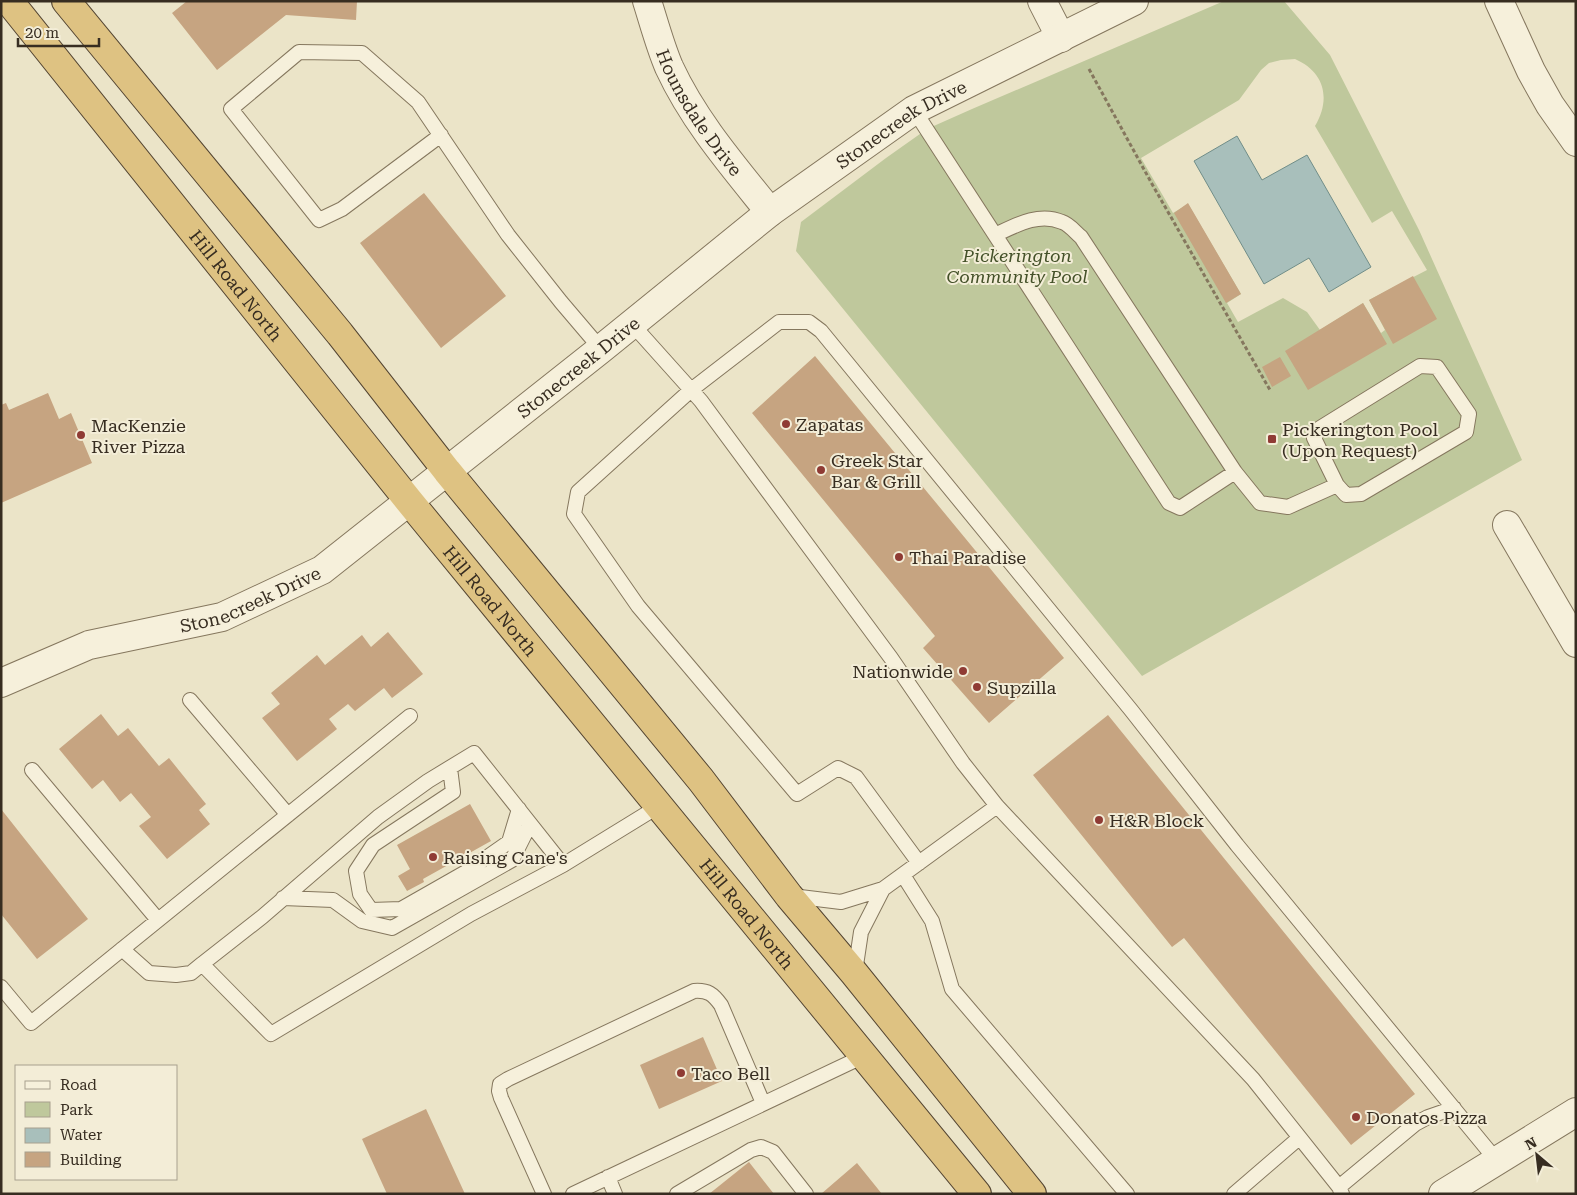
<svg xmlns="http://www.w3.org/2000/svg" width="1577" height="1195" font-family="'Roboto Serif',serif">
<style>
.green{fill:#bfc89c;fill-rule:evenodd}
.water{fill:#a8bfbb;stroke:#708d88}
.building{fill:#c6a481}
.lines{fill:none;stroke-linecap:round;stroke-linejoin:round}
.service-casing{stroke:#85775e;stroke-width:16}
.minor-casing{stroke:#85775e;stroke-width:30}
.trunk-casing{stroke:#544532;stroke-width:30}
.path{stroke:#85775e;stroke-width:3;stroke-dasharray:4 2.5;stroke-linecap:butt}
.service{stroke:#f6f0db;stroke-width:14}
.minor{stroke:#f6f0db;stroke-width:28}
.trunk{stroke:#dec282;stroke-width:28}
.poi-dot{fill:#8f3b34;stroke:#f3edd7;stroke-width:2}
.labels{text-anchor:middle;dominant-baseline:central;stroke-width:4;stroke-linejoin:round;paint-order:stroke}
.street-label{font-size:18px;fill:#372d21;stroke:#f3edd7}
.park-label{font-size:18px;font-style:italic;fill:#445129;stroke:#f3edd7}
.poi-label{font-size:18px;fill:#372d21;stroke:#f3edd7;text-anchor:start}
</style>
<rect width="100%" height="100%" fill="#ebe4c8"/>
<path class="green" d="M1224,1h60l46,54 89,175 103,230 -380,216 -346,-425 5,-29 85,-64 41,-29 45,-20zM1295,59c30,13 36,40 20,67l57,97 20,-12 35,59 -58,30 16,30 -4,3 -18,-30 -43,27 -13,-18 -24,-14 -45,24 -11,-19 14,-9 -53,-90 -15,9 -32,-55 98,-58 22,-30 8,-7 12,-3z"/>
<path class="water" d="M1237,136l25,44 45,-25 64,112 -42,25 -20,-34 -45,26 -70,-123z"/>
<path class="building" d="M187,1h170l-1,19 -70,-5 -69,55 -45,-57z
M424,193l82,103 -65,52 -81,-105z
M1188,203l53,91 -15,9 -52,-90z
M1413,276l24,43 -44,25 -24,-44z
M1363,303l24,41 -79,46 -23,-39z
M815,356l249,302 -75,65 -66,-75 12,-12 -183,-223z
M1280,357l11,19 -19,11 -10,-20z
M48,393l11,26 12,-6 21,50 -91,40v-98l5,-2 3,7z
M388,632l35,42 -31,24 -8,-10 -29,23 -7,-7 -19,15 8,10 -40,32 -35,-43 18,-14 -9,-11 46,-38 8,10 37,-30 9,12z
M101,714l17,22 10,-8 31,38 10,-8 37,46 -7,6 11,14 -43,35 -28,-33 12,-9 -20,-24 -11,9 -17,-22 -11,9 -33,-40z
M1108,715l307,379 -64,51 -167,-207 -12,9 -139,-172z
M470,804l21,37 -68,38 1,3 -17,9 -9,-15 12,-7 -13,-24z
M1,809l87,110 -51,40 -36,-45z
M703,1037l19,44 -63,28 -19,-44z
M426,1109l39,85h-78l-25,-55z
M749,1162l25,32h-65z
M857,1163l25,31h-61z"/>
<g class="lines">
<g class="service-casing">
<path id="service" d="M914,110l255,393 11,5 55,-36
M441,135l-99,74 -23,11 -88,-111 68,-57 63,1 56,49 90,133 53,67 40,47
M995,235c21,-10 44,-23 67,-13 7,2 13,10 19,15l154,235 25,31 28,4 49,-22
M632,324l69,77 190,257 72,105 34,43 256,273 86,108 3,7
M1420,366l17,1 32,47 -3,18 -105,62 -15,1 -9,-10 -23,-47 6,-10z
M190,700l98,115
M450,768l3,24 -80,53 -17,26 4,23 11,16 30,-1 65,-37 43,-30 10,-33
M32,770l126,150
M919,863l-63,-86 -18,-9 -41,26 -159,-188 -64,-92 4,-22 113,-102 88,-68h30l12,9 310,379 106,135 260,316
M903,875l29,46 20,68 175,205
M792,896l49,6 42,-13 114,-83
M283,898l50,2 29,21 30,7 120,-68 18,-36
M122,949l27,24 27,2 15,-2 11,-9 69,70 200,-120 92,-49 96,-59
M202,964l60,-47 116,-100 50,-36 46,-28 89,112
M855,972l6,-40 22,-43
M1,987l30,36 379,-307
M608,1177l7,17
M1339,1187l76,-63 13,-7 26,-9
M544,1194l-43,-96 -2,-7 1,-7 8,-5 186,-88c14,-1 19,3 27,14l42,98
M573,1194l291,-138
M677,1194l74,-44 10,-3 12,5 33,42
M1234,1194l65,-56"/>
</g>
<g class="minor-casing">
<g id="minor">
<path id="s1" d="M647,1c7,22 13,45 22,66 25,54 64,99 101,145"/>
<path d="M1042,1l19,37"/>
<path d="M1499,1l32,70 19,34 26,37"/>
<path d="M1507,525l69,118"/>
<path id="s2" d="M1,683l88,-38 133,-28 100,-47 279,-221 169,-137 144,-102 220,-109"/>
<path d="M1443,1194l133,-82"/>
</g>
</g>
<g class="trunk-casing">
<g id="trunk">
<path id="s3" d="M9,1l400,500 568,693"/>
<path d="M66,1l274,333 107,137 254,309 88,116 65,77 178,221"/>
</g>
</g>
<path class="path" d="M1089,69l63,115 118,206"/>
<use href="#service" class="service"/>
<use href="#minor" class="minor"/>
<use href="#trunk" class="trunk"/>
</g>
<g class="poi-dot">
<circle cx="786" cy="424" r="5"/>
<circle cx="81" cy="435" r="5"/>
<rect x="1267" y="434" width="10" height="10" rx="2.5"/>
<circle cx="821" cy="470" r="5"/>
<circle cx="899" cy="557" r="5"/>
<circle cx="963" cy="671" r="5"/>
<circle cx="977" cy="687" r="5"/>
<circle cx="1099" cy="820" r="5"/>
<circle cx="433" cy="857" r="5"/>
<circle cx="681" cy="1073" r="5"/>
<circle cx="1356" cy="1117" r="5"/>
</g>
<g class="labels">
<g class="street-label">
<text stroke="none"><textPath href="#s1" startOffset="124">Hounsdale Drive</textPath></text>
<text stroke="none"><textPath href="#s2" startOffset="1074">Stonecreek Drive</textPath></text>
<text stroke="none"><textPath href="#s3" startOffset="364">Hill Road North</textPath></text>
<text stroke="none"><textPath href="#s2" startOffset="669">Stonecreek Drive</textPath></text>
<text stroke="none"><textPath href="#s2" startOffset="264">Stonecreek Drive</textPath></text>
<text stroke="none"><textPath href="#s3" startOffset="769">Hill Road North</textPath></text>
<text stroke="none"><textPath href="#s3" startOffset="1174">Hill Road North</textPath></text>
</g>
<g class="park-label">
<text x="1017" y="255">Pickerington<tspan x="1017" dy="21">Community Pool</tspan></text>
</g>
<g class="poi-label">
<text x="796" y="424">Zapatas</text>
<text x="91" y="425">MacKenzie<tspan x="91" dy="21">River Pizza</tspan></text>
<text x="1282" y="429">Pickerington Pool<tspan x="1282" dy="21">(Upon Request)</tspan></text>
<text x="831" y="460">Greek Star<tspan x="831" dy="21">Bar &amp; Grill</tspan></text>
<text x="909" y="557">Thai Paradise</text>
<text x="953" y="671" text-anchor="end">Nationwide</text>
<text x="987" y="687">Supzilla</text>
<text x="1109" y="820">H&amp;R Block</text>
<text x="443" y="857">Raising Cane's</text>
<text x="691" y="1073">Taco Bell</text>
<text x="1366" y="1117">Donatos Pizza</text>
</g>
</g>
<rect width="1577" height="1195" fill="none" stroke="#372d21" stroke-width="5"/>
<rect x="15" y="1065" width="162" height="115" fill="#f3edd7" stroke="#a8a08e"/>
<rect x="25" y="1081" width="25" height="8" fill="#f6f0db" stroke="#a8a08e"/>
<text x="60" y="1090" font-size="15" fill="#372d21">Road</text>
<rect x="25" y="1102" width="25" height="15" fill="#bfc89c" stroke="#a8a08e"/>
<text x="60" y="1115" font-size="15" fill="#372d21">Park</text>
<rect x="25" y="1128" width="25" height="15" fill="#a8bfbb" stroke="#a8a08e"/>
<text x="60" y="1140" font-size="15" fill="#372d21">Water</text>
<rect x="25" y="1152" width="25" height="15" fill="#c6a481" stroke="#a8a08e"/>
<text x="60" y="1165" font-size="15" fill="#372d21">Building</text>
<g transform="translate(1537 1155) rotate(332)" stroke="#f3edd7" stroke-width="4" paint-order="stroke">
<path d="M0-4L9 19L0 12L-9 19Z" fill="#372d21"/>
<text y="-8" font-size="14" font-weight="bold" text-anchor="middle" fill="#372d21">N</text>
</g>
<path d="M18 38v8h81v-8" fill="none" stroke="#372d21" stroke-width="2.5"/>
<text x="25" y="38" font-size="15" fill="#372d21" stroke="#f3edd7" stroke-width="4" paint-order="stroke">20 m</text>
</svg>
